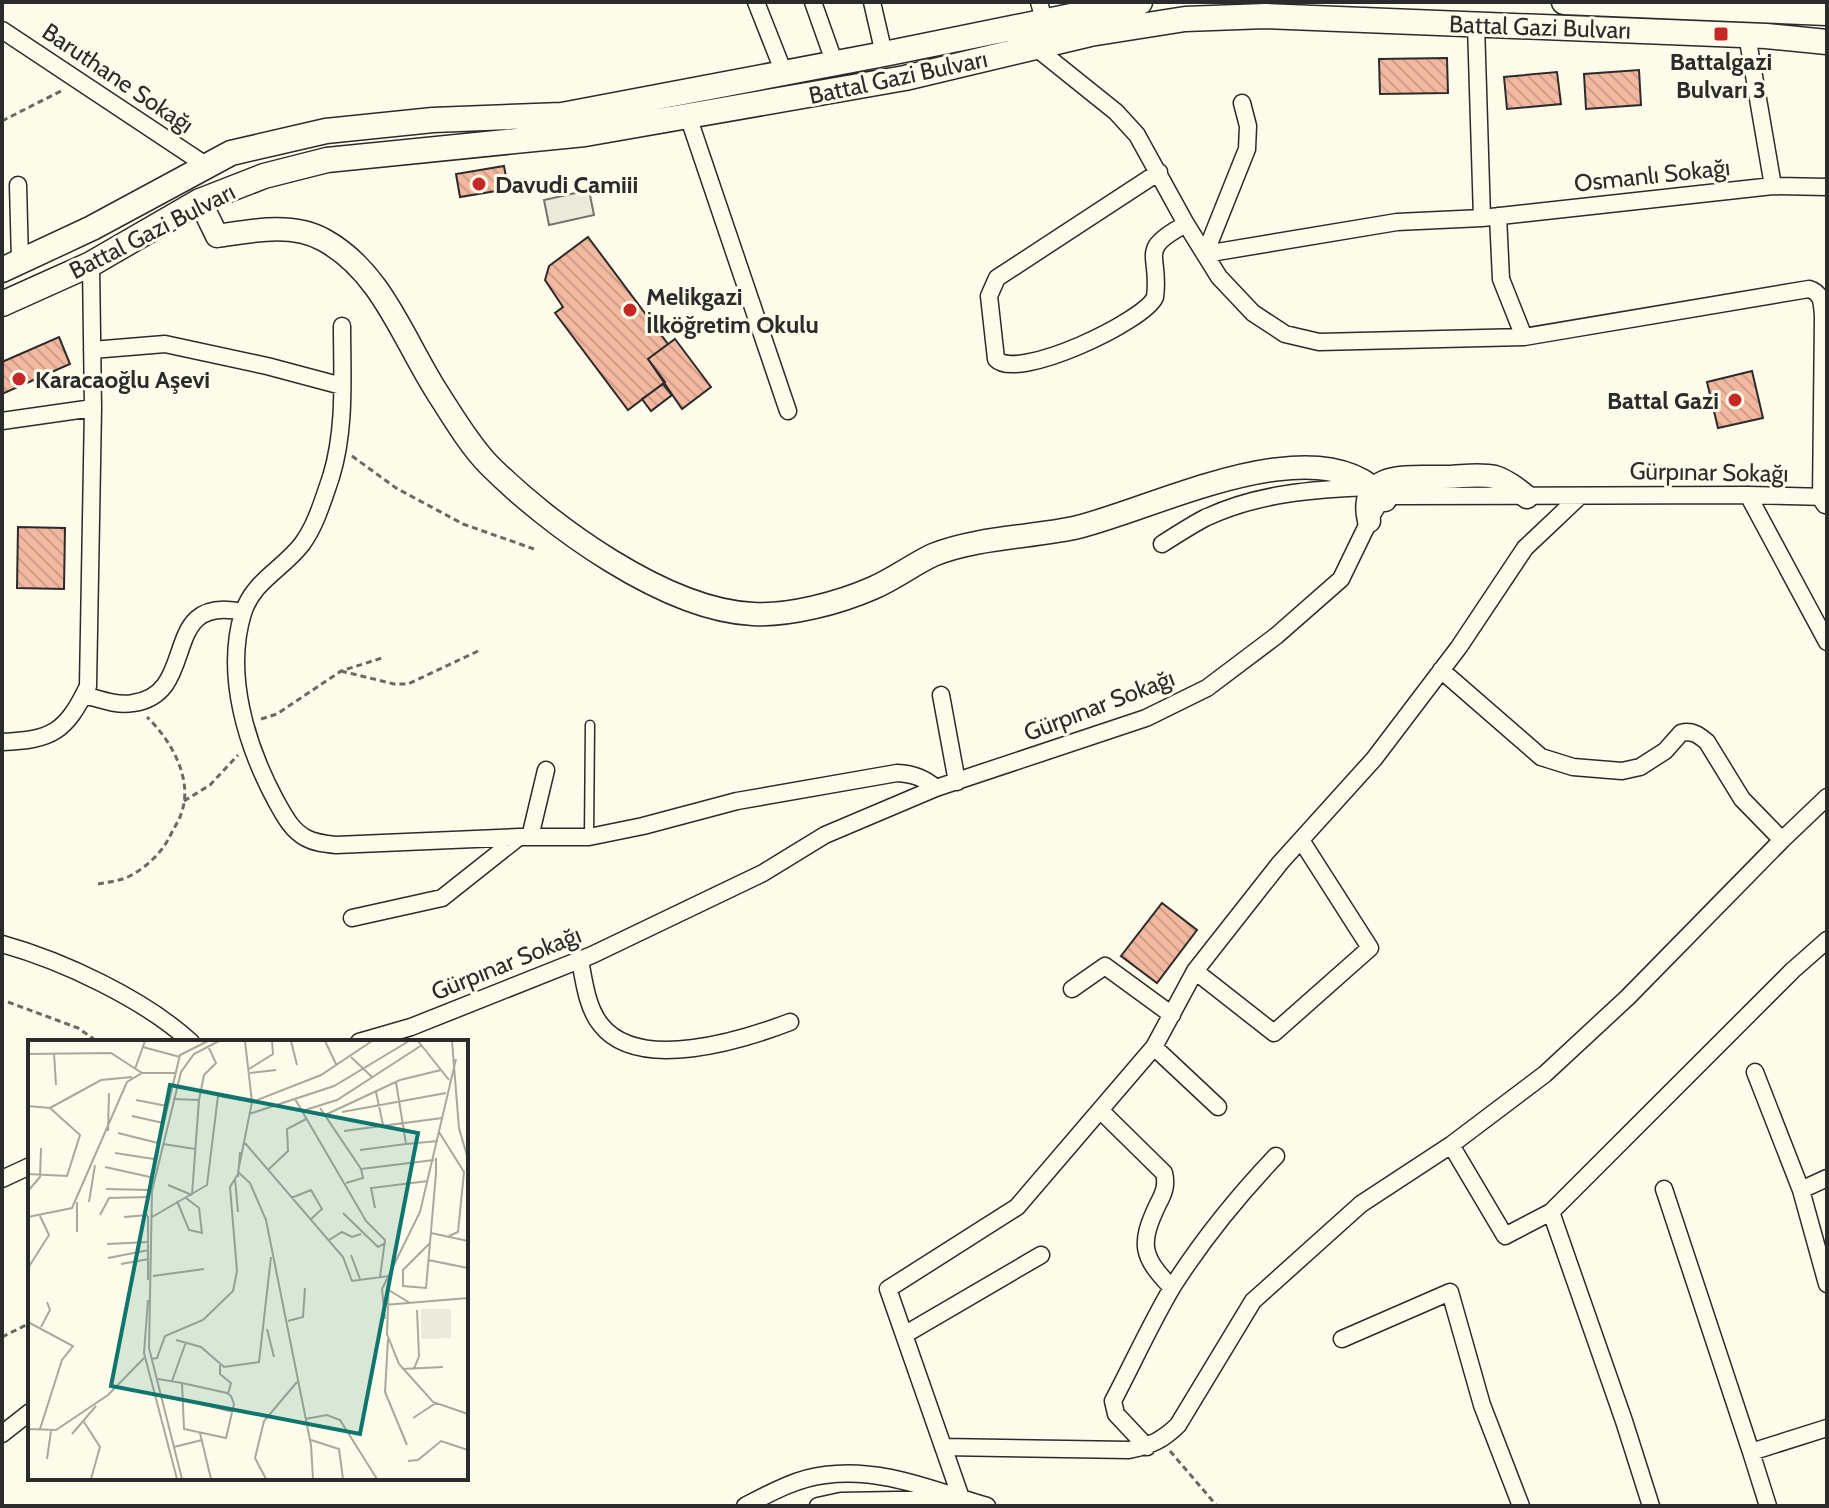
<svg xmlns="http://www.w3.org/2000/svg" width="1829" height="1508" font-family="Cabin,sans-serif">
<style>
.pitch{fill:#ecebdb;stroke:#74746e;stroke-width:2}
.building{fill:url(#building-back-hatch);stroke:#2b2b2b;stroke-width:2}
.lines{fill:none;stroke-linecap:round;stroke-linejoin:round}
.lane-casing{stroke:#2b2b2b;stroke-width:11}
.street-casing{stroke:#2b2b2b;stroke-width:19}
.secondary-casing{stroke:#2b2b2b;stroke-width:25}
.primary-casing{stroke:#2b2b2b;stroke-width:27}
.path{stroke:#6a6964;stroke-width:3;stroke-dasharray:6 4;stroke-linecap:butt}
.lane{stroke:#fdfbea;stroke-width:8}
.street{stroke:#fdfbea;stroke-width:16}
.secondary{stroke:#fdfbea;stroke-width:22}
.primary{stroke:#fdfbea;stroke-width:24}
.poi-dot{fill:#c62828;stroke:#fdfbea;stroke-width:3}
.labels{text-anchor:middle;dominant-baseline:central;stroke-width:6;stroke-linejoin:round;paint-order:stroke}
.street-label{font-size:24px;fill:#2b2b2b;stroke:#fdfbea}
.poi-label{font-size:24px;font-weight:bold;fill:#2b2b2b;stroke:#fdfbea;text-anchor:start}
.inset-road{fill:none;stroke:#a9a89e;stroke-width:2}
.view{fill:#0f766e;fill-opacity:0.15;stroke:#0f766e;stroke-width:4}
.inset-edge{fill:none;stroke:#2b2b2b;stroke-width:4}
</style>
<defs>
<pattern id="building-back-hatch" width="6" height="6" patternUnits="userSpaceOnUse" patternTransform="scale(2)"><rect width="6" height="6" fill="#f2b8a0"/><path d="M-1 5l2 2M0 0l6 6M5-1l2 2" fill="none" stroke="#d09e8a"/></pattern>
</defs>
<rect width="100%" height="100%" fill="#fdfbea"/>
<path class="pitch" d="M589,190l5,25 -45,10 -5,-25z"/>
<path class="building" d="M1447,58l1,35 -68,1 -1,-35z
M1639,70l2,35 -55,4 -2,-35z
M1557,72l4,32 -54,5 -3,-32z
M504,166l2,11 -10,14 -36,6 -4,-23z
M588,237l80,107 -20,15 17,23 -37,28 -73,-97 8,-6 -18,-27 4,-14z
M59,337l11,27 -68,30v-32z
M675,339l36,48 -29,22 -34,-50z
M1752,371l11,47 -45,10 -11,-46z
M663,384l9,11 -21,16 -9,-12z
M18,527l47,1 -1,61 -47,-1z
M1162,903l35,27 -40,53 -36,-27z"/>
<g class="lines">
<g class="lane-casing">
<path id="lane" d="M589,837l1,-112"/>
</g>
<g class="street-casing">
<path id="street" d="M756,2l28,71
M813,2l22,62
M872,2l12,52
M1039,2l5,18
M1476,25l6,193
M2,30l205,136
M1747,35l26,151
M1035,47l81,65 21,23 49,89 33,53 34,36 32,21 34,8 205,-5 285,-48c14,4 13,16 14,28l-2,182 4,6
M688,116l100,295
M1159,172l-162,106 -8,18 7,63c21,23 149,-38 159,-62 6,-44 -19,-46 31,-73
M18,185l2,76
M1498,216l3,63 23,58
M1205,254l192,-32 85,-4 291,-32 54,1
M1205,254l42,-105 1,-23 -6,-23
M342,326c0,51 4,102 -11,151 -8,23 -15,48 -29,67 -19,25 -49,37 -59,69 -19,62 4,134 33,188 8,14 15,29 30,37 9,5 19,6 30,7l183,-8h70l54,-11 94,-25 160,-28c17,1 27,5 39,15
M92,350l73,-6 102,22 75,20
M2,421l91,-13
M1748,495l79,147
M1162,544c14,-9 28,-18 43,-26 53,-25 110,-29 168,-31
M1441,670l100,87 32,10 49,4 18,-4 25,-16 16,-18c11,-3 18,2 26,9l35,57 40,41
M84,695c15,4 33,11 49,8 68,-9 24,-110 110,-91
M941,695l16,87
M2,742c50,-2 64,-10 86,-56l5,-278 -2,-144
M530,837l16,-67
M352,918l90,-20 77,-61
M2,944c61,17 142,55 189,98
M580,960c4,21 7,48 21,65 38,48 142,15 189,-3
M1195,971l79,62 96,-85 -69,-108
M1072,989l33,-23 67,49
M359,1042l52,-15 181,-72 171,-82 62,-38 111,-47 210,-70 61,-30 69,-52 65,-57 32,-66 5,-8 15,-9 355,-1 79,2
M1154,1047l64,60
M1755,1072l46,118 26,94
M1100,1110l64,63c3,12 0,20 -6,31 -19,40 -17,52 14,84
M1451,1145l54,91 46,-24 242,-242 34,-30
M2,1179l28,-13
M1664,1189l87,263 76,-24
M1801,1190l26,-12
M1551,1212l73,209 27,85
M904,1335l137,-80
M1342,1339l108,-47 32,113 39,101
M2,1434l28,-22
M943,1447l186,3c21,-4 34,-10 49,-25l75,-124 108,-97 90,-59 94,-71 83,-77 154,-157 45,-43
M1147,1447l-31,-33 -3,-13c20,-38 38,-78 60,-115 30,-47 64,-89 103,-130
M1751,1452l17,54
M961,1498l-73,-209 129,-82 137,-160 41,-76 85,-108 94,-104 85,-112 66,-99 55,-52
M745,1506c25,-13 52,-28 80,-31 57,-8 109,16 162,31
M818,1506l23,-5 110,-2"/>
</g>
<g class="secondary-casing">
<path id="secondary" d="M200,201l17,35c34,-5 75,-14 107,4 58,32 79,99 113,152 14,22 33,54 52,73 60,60 176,145 264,149 36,2 86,-11 120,-26 21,-9 39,-23 60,-33 41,-17 98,-18 141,-27 79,-18 248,-108 311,-28
M1369,521c-12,-52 43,-43 75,-44 17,0 34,-4 51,0 12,4 22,12 32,20"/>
</g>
<g class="primary-casing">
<path id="primary" d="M1564,2l263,11
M2,270l90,-42 139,-75 95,-22 107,-11 129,-5 322,-61 256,-52
M2,304l89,-40 109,-63 64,-25 63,-16 258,-26 320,-56 185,-44 95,-15 81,-3 500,20 61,6"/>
</g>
<path class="path" d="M2,121l61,-31
M352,456l44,32 67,36 71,25
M341,671l53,13h14l70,-33
M261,719l16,-5 64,-43 41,-13
M184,801l26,-16 28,-30
M98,884c10,-2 21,-3 30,-7 19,-10 34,-24 43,-43 4,-8 9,-15 11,-23 11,-33 -12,-72 -35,-94
M8,1002l70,26 20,14
M2,1337l28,-14
M1170,1451l47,55"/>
<use href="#lane" class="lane"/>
<use href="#street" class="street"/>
<use href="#secondary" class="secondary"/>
<use href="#primary" class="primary"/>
</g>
<g class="poi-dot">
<rect x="1713" y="26" width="16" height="16" rx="4"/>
<circle cx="479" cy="184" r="8"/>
<circle cx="630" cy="310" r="8"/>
<circle cx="19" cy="379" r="8"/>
<circle cx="1735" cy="400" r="8"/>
</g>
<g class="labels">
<g class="street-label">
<text transform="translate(1540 27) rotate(2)">Battal Gazi Bulvarı</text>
<text transform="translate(898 77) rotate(-12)">Battal Gazi Bulvarı</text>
<text transform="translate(118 78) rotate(34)">Baruthane Sokağı</text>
<text transform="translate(1652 175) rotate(-6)">Osmanlı Sokağı</text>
<text transform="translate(152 231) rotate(-27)">Battal Gazi Bulvarı</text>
<text transform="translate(1709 472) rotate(1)">Gürpınar Sokağı</text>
<text transform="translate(1099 705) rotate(-21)">Gürpınar Sokağı</text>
<text transform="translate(506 963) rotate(-22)">Gürpınar Sokağı</text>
</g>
<g class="poi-label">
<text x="1721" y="61" text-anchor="middle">Battalgazi<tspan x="1721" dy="28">Bulvarı 3</tspan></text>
<text x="495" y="184">Davudi Camiii</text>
<text x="646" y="296">Melikgazi<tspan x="646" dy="28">İlköğretim Okulu</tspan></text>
<text x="35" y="379">Karacaoğlu Aşevi</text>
<text x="1719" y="400" text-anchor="end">Battal Gazi</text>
</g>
</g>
<g transform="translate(28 1040)">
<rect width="440" height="440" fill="#fdfbea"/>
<path d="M393,269h30v29l-30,1z" fill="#ecebdb"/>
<path class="inset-road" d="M217,1l7,61 -14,70 12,11 16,37 45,225 2,34M263,1l6,24M297,1l11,23M390,1l31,39M424,1l7,87 9,31M115,7l37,10M26,13l2,32M0,14l83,-1 31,20h33M323,17l22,21M107,29l10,-28M221,29l24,-15 -1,-13M222,33l26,-3M348,52l7,33M145,59l26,1M267,59l71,122 19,19 -5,37M108,60l31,6M0,66l22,2 30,27 -13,41 -39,-2M22,68l51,-28 31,-3M292,68l41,61 2,9 -17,5M274,71l35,-11 85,-55M314,72l104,-19M221,74l85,-28 75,-45M297,75l75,-35 41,-10M104,76l31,7M80,91l1,-38M316,91l98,-13M411,92l25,40 -6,60 -9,4M90,93l40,10M217,103l98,114 9,24 37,-5M135,104l32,5M378,104l32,-3M332,110l46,-6 -10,-62M87,113l39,6M77,127l45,10M333,129l73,-9M240,130l20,-19 -1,-22 19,-10M210,137l2,-25M207,139l3,33M122,141l30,-126 28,-14M140,145l24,10M78,149l43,1M0,151l12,-14 1,-29M164,155l7,-95 5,-25 12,-12 -8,-17M263,158l20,-8 11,19 -12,11M149,161l12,29 13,3 -3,-25 -13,-10M61,162l6,-37M347,168l-4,-20 57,-7M315,173l35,34 8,-4M72,175l9,-17 39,-1M120,176v64M0,177l44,-9 55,-126 15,-9M96,177l24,-2M124,177l55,-32 11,-89 34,6 69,-27 51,-34M49,192v-30M403,193l37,8M301,200l13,-8 10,5 9,-3M402,203l-27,27v16l23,2 4,-45 6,-70v-15M79,204l42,-2M323,215l9,24M80,218l41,-8M400,220l40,8M93,224l28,-5M0,228l21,-33 -9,-19M125,236l51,-7M361,238l-2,56 12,30 34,38 35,12M359,249l23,14M120,260l-4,53 33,126M356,265l84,-7M357,279l-3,-30 38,-77 36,-153M260,281l15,-4 2,-29M0,282l45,24 -11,14 -22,69M13,287l9,-17 -3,-8M239,289l7,28M360,299l-3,53 22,53M148,300l25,7 23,20 35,-5 12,-105M123,319l6,-1 8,-22 38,-16 30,-29 4,-20 -7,-84 8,-13M192,325v9l11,9 -3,11M374,329l41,-2M386,329l5,-13 -2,-46M130,339l24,4 45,10 4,3 3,8 -8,34 -42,-9 -2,-46M144,341l14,-39M153,359l52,13M385,378l23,-15M277,379l22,-4 13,5 37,59M56,382l16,25 -9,32M0,389l28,1 52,-35 37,-38M172,393l11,46M44,394l24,-28M283,400l28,9 4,30M146,407l28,-7M19,419l4,-28M380,421l10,-1 23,-19 27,9M154,439l-33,-131 3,-157 29,-119 13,-18 25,-13M238,439l-11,-21 9,-37 33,-39"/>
<path class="view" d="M142,45l248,48 -58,301 -249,-48z"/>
<rect width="440" height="440" class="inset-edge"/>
</g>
<rect width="1829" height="1508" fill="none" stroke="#2b2b2b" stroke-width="8"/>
</svg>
